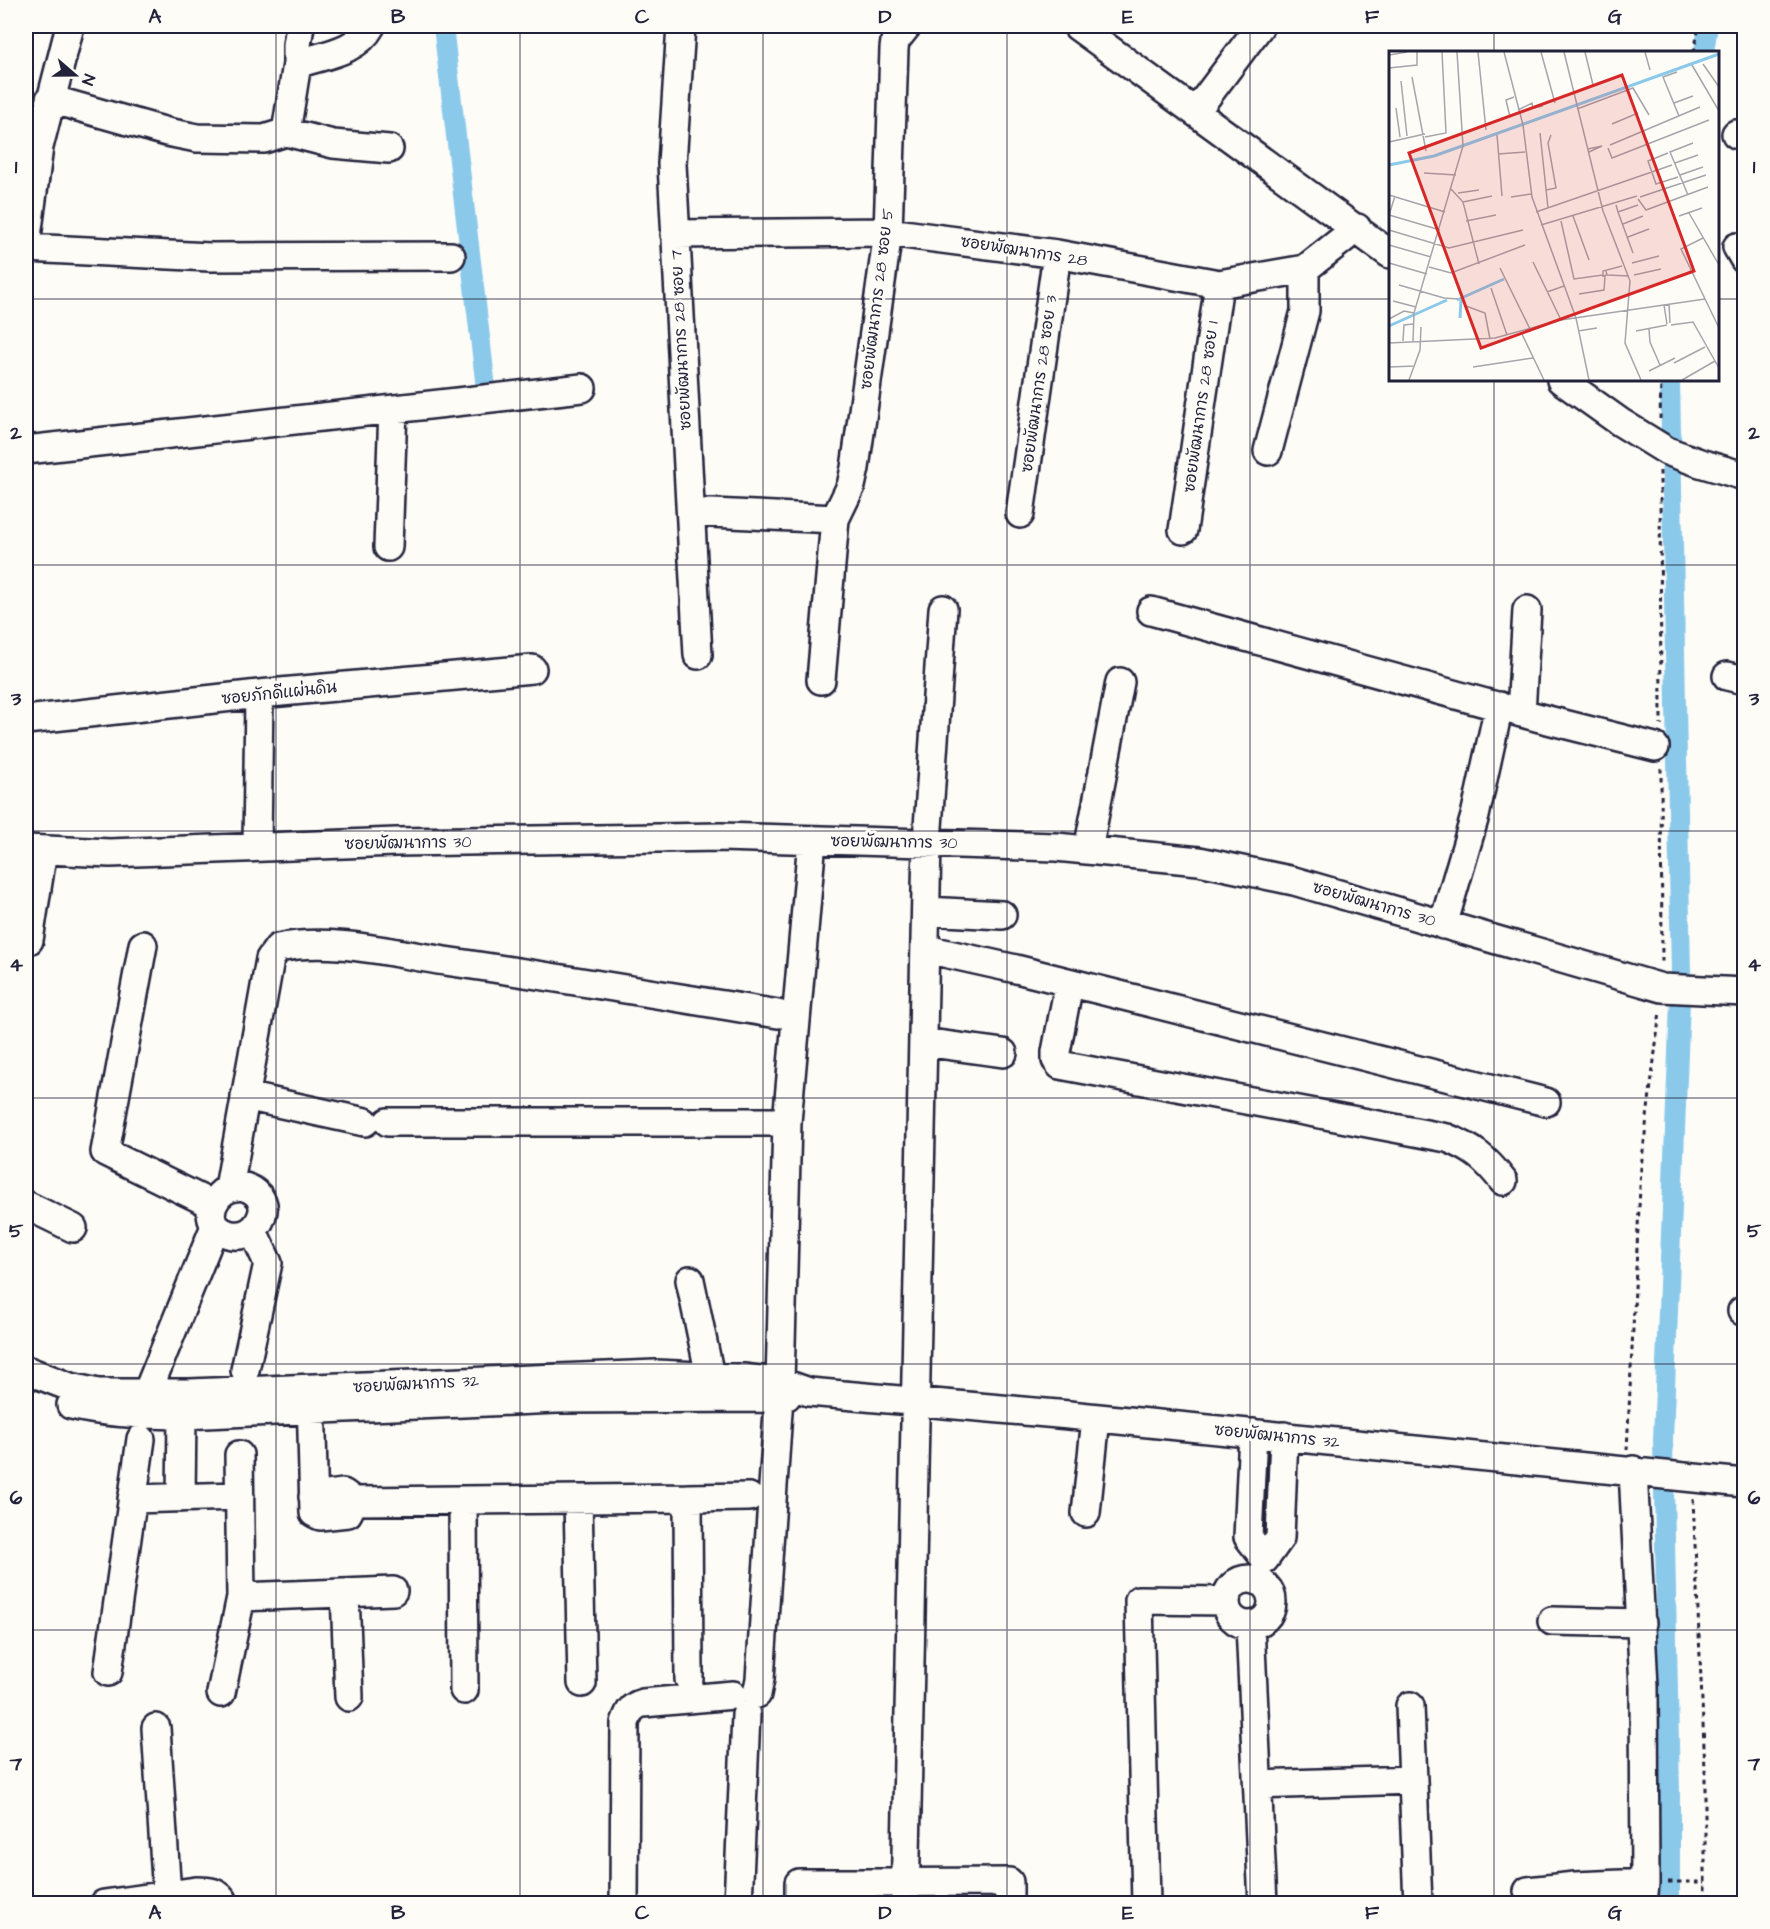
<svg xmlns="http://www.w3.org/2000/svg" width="1770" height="1929" font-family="'Architects Daughter','Playpen Sans Thai',sans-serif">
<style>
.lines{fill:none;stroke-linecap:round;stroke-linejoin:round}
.canal{stroke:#8bc9eb;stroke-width:20}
.minor-casing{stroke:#22223b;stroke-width:32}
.path{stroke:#22223b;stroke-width:3;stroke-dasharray:4.5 4.5;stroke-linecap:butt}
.minor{stroke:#fdfcf7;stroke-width:27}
.grid{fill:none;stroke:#22223b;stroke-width:1.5;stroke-opacity:0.55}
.labels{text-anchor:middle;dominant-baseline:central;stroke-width:6;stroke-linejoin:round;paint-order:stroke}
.street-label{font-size:16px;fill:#22223b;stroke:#fdfcf7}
.inset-river{fill:none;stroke:#8bc9eb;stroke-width:3}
.inset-road{fill:none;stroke:#a5a5ac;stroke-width:1.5}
.view{fill:#d62828;fill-opacity:0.15;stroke:#d62828;stroke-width:3}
.inset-edge{fill:none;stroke:#22223b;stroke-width:3}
.neatline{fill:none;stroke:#22223b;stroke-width:2}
.grid-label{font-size:20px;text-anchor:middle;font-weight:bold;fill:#22223b}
</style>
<rect width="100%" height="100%" fill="#fdfcf7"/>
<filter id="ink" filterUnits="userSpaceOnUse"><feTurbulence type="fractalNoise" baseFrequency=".0167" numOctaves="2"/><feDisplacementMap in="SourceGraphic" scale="12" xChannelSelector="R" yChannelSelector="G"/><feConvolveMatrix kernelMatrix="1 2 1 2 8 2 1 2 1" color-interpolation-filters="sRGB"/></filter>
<g filter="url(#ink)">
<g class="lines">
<path class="canal" d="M443,26l43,362
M1704,52l4,-26
M1670,380l11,595 -18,465 7,353v111"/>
<g class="minor-casing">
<path id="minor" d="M681,26l-9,138 26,491
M1077,26l313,228
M297,64v-19l3,-19
M50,99l117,33 30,6 67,1 22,-7 11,-68c26,-9 60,-12 74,-38
M1196,111l64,-85
M286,132l47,12 56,5
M1736,134l8,3
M675,234l213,-2 169,22 162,30 86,-15 52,-41
M26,244l13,-97 31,-121
M1737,247l7,12
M26,248l184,9 241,-1
M1561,380l59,42 47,29 33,12 44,13
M26,450l556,-62
M1268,451l37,-140v-42
M691,512l144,7
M1020,514l37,-260
M1183,530l36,-246
M388,547l5,-138
M1151,611l389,107 115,29
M1727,676l17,4
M821,680l14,-161 16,-33 4,-18 33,-236 6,-183 1,-8 12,-15
M1521,713l6,-103
M26,720l233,-26 273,-25
M257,847l2,-153
M26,849l84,4 286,-11 325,-5 335,10 143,14 95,20 368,107 82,4
M1088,850l32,-168
M926,911l76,4
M1443,925l32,-109 24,-110
M29,940l14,-90
M143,945l-38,207 108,53
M926,949l90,20 530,133
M1069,984l-13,68v8l4,5 387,73c26,10 39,21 56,43
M923,1042l80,11
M245,1096l120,26
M388,1122h399
M241,1186c14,3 26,14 21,29 -11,36 -63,19 -48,-12 6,-12 14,-15 27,-17z
M229,1188l41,-229 8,-11c54,-11 113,5 167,13 111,16 222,35 333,53
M26,1205l47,23
M690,1280l20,96
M1742,1311h2
M26,1370l44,17 28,6h92l466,-19 87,4 37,4 29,10 260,23 675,68
M245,1370l23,-107 -15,-32
M147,1393l68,-167
M311,1394l3,119 6,3 28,-3 6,-12
M71,1405c36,9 74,9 111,10l375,-16 222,-1 8,-2
M1253,1433l-5,104 17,22 15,-21 4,-102
M1633,1470l11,217 1,196 -2,21
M313,1497l30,-4 11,8 334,-3
M181,1498l1,-83
M132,1499l108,-3
M578,1499l4,184
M463,1500l1,190
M1086,1513l10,-95
M1226 1602a23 23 0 1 1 46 0a23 23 0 1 1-46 0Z
M345,1593l4,104
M241,1597l152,-6
M1552,1621l90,2
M1250,1625l13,279
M108,1672l33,-233
M689,1679l-1,-181 61,-1
M221,1693l20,-96 -2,-142
M757,1694l3,-15 20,-297 7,-260 25,-282
M1410,1706l8,198
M156,1728l11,167
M1258,1785l155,-5
M1528,1891l47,-5 70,-3
M104,1904l92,-13c12,0 24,0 29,13
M624,1904l1,-181c4,-11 6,-17 18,-20l90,-8
M738,1904l8,-189
M799,1904v-21l210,-1v22
M905,1904l22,-1062 16,-233
M1146,1904l-7,-304 87,1"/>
</g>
<path class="path" d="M1694,52l5,-26
M1660,419l1,-39
M1660,471l1,254
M1661,768l1,197
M1627,1450l14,-283 19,-156
M1693,1499l12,270v135
M1668,1882h37"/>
<use href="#minor" class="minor"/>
</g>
</g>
<path class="grid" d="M276,26v1878M520,26v1878M763,26v1878M1007,26v1878M1250,26v1878M1494,26v26M26,299h1364M1718,299h26M1494,380v1524M26,565h1718M26,831h1718M26,1098h1718M26,1364h1718M26,1630h1718"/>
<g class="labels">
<g class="street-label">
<text transform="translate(1024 251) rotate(9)">ซอยพัฒนาการ 28</text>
<text transform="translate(877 299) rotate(-83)">ซอยพัฒนาการ 28 ซอย 5</text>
<text transform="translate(681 340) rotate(-93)">ซอยพัฒนาการ 28 ซอย 7</text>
<text transform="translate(1039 384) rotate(-82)">ซอยพัฒนาการ 28 ซอย 3</text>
<text transform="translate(1201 407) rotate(-82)">ซอยพัฒนาการ 28 ซอย 1</text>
<text transform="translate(279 693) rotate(-6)">ซอยภักดีแผ่นดิน</text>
<text transform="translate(894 842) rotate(1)">ซอยพัฒนาการ 30</text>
<text transform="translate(408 843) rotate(-1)">ซอยพัฒนาการ 30</text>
<text transform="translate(1374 904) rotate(16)">ซอยพัฒนาการ 30</text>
<text transform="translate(416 1384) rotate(-3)">ซอยพัฒนาการ 32</text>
<text transform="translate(1277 1436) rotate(6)">ซอยพัฒนาการ 32</text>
</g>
</g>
<g transform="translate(1389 51)">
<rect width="330" height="330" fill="#fdfcf7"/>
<path class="inset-river" d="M0,114l45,-9 285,-102M68,249l47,-21M71,267l1,-18M0,275l58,-26"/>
<path class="inset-road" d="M89,1l8,78M115,1l19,73 9,72 44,121 13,62M152,1l14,51M175,1l39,159 27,70 -5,62 16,37M196,1l8,33M256,1l5,18M0,4l18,-3M314,13l16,23M303,14l27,46M0,17l28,-3v-13M288,21l-14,5 16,39M23,26l14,74M12,30l6,55M285,52l19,-7M7,57l4,29M188,58l56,-21 16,27M129,59l14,-7 1,5 10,-2M121,66l-4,-17 8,-3M223,73l26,-11M151,82l8,75M108,84l5,61M36,86l21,-4 -4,-81M0,91l36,-8M221,94l90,-38M219,97l4,10 97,-38M199,98l14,-3 -13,6M279,102l-20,8 8,23 22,-7M109,103l27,-2M286,112l23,-8M35,122l32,2M291,124l23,-8M62,138l12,13 16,62M157,139l10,-2 -8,-45 3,-8M69,142l21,-3M0,144l56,17M299,144l-18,-43 23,-9M6,145l-6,19 51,15M122,146l20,-3M251,146l66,-22M249,148l8,11 62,-23M74,151l29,-6M227,154l2,7 20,-7M147,161l136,-47M229,161l15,41M300,162l30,52M184,165l16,44M290,165l23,-8M77,170l30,-6M172,170l13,58 29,-4M234,173l20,-8M152,174l96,-29M0,179l60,18 74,-18M239,186l21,-8M314,187l-22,11 38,79M0,194l42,12M144,211l28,58M0,212l38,11M243,212l27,-7M40,216l22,6 74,-28M111,217l30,61M217,220l1,4 -4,1v-5l19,-5M218,224l22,1M245,224l27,-6M10,234l45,13 14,1M102,237l16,47M158,241l17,-6M190,243l25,-4 1,-14M4,250l23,6M280,253l1,19M275,254l3,19M77,255l19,7 5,26M0,268l15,-8 10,2M282,274l22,-3 26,46M260,278l1,13 10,23M189,280l19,-3M247,280l31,-6M132,281l23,48M14,290l1,-16 9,-1M24,290l1,-28 49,-167 -6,-94M0,292l106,-5 66,-18 144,-21M285,312l31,-16M0,316l26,-1M84,316l60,-9M260,320l26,-13M20,329l11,-30 1,-23M293,329l33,-19"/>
<path class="view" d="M233,24l72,196 -213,77 -72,-195z"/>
<rect width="330" height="330" class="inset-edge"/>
</g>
<rect width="1770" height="1929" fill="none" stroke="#fdfcf7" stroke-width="66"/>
<g transform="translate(75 75) rotate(110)" stroke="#fdfcf7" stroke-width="4.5" paint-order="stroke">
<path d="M0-4.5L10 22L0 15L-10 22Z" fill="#22223b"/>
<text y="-9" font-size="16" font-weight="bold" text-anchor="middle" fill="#22223b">N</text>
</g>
<rect x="33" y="33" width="1704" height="1863" class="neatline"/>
<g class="grid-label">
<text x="155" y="23">A</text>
<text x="398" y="23">B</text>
<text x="642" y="23">C</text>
<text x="885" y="23">D</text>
<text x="1128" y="23">E</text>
<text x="1372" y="23">F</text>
<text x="1615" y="23">G</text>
<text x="16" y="173">1</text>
<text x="1754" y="173">1</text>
<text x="16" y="439">2</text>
<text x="1754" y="439">2</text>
<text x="16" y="705">3</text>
<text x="1754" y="705">3</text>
<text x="16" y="971">4</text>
<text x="1754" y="971">4</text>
<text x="16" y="1237">5</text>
<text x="1754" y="1237">5</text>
<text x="16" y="1504">6</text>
<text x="1754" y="1504">6</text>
<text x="16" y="1770">7</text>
<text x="1754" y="1770">7</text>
<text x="155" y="1919">A</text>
<text x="398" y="1919">B</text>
<text x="642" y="1919">C</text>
<text x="885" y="1919">D</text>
<text x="1128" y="1919">E</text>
<text x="1372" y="1919">F</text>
<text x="1615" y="1919">G</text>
</g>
</svg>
